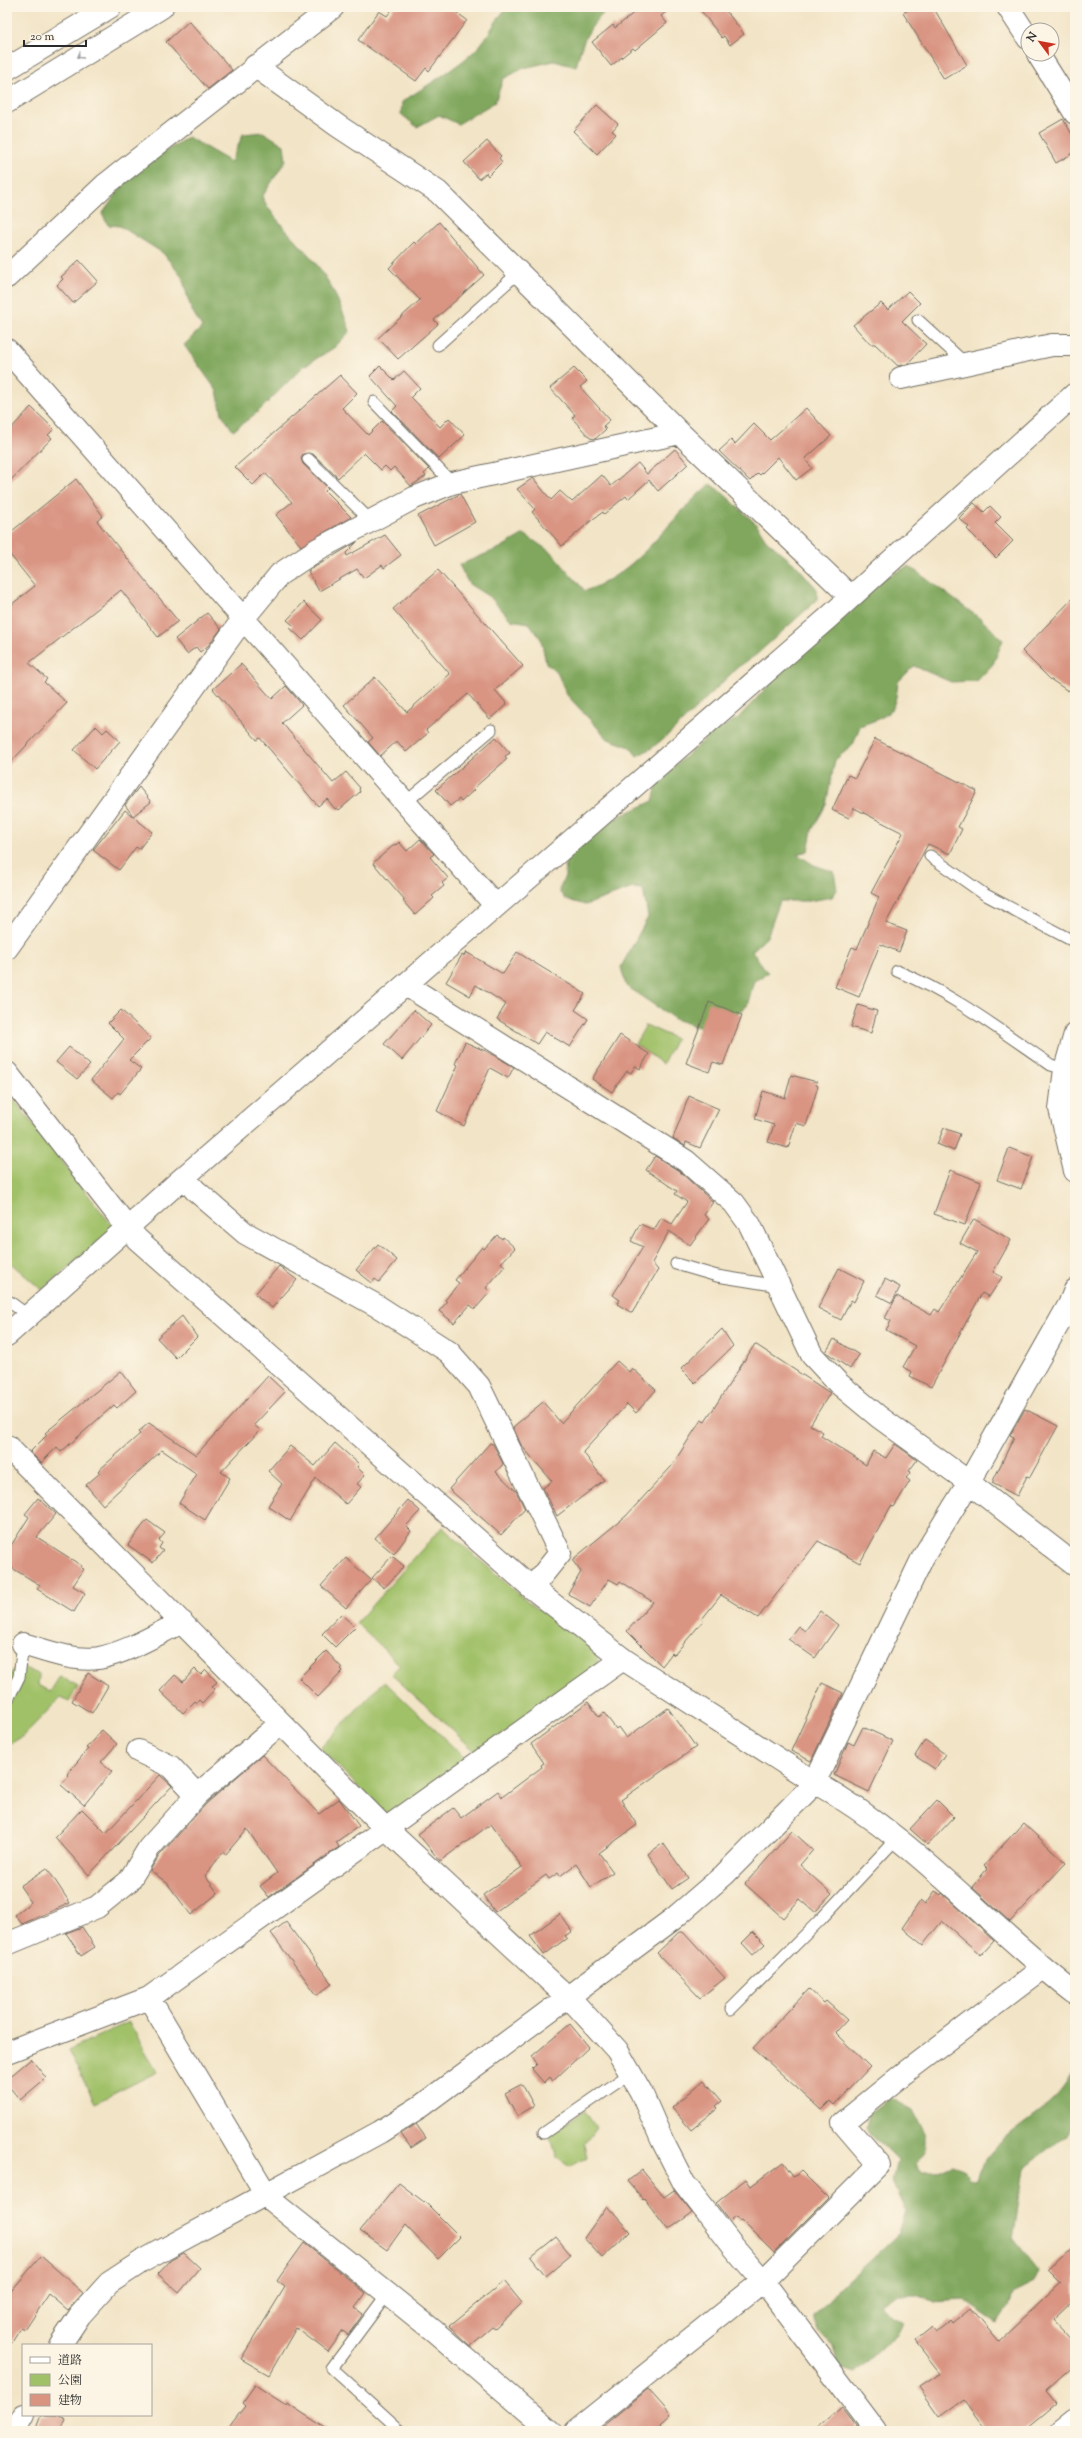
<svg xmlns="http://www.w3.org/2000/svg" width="1082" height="2438" font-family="'Sorts Mill Goudy','Noto Serif JP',serif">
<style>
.green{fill:#a1c169;stroke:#66764a}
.forest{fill:#80a75d;stroke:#566944}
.building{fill:#d99482}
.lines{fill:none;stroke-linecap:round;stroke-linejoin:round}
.lane-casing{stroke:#716c61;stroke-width:13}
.street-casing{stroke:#716c61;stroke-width:24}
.secondary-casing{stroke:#716c61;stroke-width:24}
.highway-casing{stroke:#716c61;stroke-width:24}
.lane{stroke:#fff;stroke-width:11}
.street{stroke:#fff;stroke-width:22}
.secondary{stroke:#fff;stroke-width:22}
.highway{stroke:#fff;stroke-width:22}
.oneway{stroke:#a0a0a0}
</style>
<rect width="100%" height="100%" fill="#fcf5e5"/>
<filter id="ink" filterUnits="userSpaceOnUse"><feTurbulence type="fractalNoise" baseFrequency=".025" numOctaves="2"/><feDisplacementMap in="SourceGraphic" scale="8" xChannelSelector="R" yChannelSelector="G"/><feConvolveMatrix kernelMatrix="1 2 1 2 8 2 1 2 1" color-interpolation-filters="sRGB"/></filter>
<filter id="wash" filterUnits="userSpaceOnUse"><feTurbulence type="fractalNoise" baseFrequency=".012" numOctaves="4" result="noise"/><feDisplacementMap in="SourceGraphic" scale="16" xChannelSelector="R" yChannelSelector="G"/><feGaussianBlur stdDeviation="0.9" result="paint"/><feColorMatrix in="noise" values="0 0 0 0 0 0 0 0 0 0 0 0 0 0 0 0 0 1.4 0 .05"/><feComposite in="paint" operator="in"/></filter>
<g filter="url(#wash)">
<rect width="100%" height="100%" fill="#f2e4c6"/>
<path class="green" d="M646,1025l30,14 -13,25 -28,-20z
M7,1091l107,137 -72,62 -35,-30z
M442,1527l80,70 76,55 -1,16 -120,85 -86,-79 9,-9 -44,-42z
M17,1664l22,11 -1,10 12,7 10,-16 18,10 -9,16 -9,-4 -37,38 -16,10v-66z
M384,1681l84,80 -76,55 -7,-2 -65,-66z
M129,2022l28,50 -62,31 -27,-53z
M585,2111l11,17 -12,16 3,13 -17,10 -13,-9 -7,-24z"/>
<path class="forest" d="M508,7h101c-21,22 -26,31 -33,60l-22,-6 -30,7 -21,11 -8,23 -37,22 -19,-9 -22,12 -16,-13 1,-12c23,-16 61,-37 79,-58 10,-12 15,-26 27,-37z
M263,132l21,13 2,15 -24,37c13,25 34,42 52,64 17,21 27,45 36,70l-15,16 -32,20 -44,44 -26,20 -11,-17 -5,-23 -33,-46 18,-18 -11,-18 -9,-32 -19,-24 -43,-27 -12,-1 -6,-11 24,-33 32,-25 30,-19 43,25 12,-28z
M710,484l13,9 33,31 10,16 32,27 19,22v11l-61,55 -18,12 -63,62 -23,19 -15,8 -7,-9 -22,-8 -41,-44 -10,-23 -11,-9 -5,-24 -12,-16 -18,-3 -20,-22 -22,-14 -10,-19 41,-17 24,-14 28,19 33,38c55,-19 82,-71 125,-107z
M909,566l73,54 21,20 -10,24 -16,17 -26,1 -37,-16 -16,16c-3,33 -9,33 -38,44l-7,19 -18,15 -9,45 -14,25 -4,21 -11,3 17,11 20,7 3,18 -5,7 -22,4h-30l-13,36 -15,14 16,22 -14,8 -7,25 -19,13 -27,9 -26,-9 -49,-33 -5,-19 27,-50 -5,-28 -10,-1 -48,17 -20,-6 -6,-9 6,-14 1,-19 30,-30 57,-26 5,-19 14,-14 43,-37 22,-12 52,-55 95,-86z
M1075,2071v49l-10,16 -41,33 -11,69 26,33 -5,12 -22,11 -4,13 -11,16 -34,-23 -27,2 -20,-7h-19l-17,9 8,11 15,8 -5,10 -43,40 -16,-5 -6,-21 -14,-16 -5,-14 28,-31 55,-51 8,-24 -13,-30 5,-21 -31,-31 3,-15 22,-16 22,12 13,26v15l-10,13 5,8h15l16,-7 14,5 3,9 7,1c10,-39 55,-56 81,-84 7,-8 12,-17 18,-25z"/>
<g id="blocks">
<path class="building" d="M394,7h55l18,13 -38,51 -3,-3 -10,13 -58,-41 21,-29 8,5z
M641,7h31l-11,9 6,7 -32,27 -2,-2 -22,18 -19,-24 21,-17 2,3z
M698,7h25l21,27 -14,11 -6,-9 -2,2z
M913,7h20l34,58 -23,14 -41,-66z
M189,21l43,49 -24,19 -42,-47z
M597,105l21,19 -6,7 4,3 -19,20 -24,-23z
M1063,119l12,20v13l-19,11 -17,-30z
M487,141l14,15 -2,2 3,4 -14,14 -2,-3 -7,6 -15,-17z
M439,222l45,53 -50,45 4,4 -40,35 -20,-21 42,-38 -31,-32 25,-26 2,2z
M79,260l19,21 -25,22 -16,-18 6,-6 -2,-2z
M908,291l12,12 -18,18 24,23 -19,20 -9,2 -23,-22h-5l-17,-19 28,-22 7,7z
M380,366l14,14 10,-9 16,17 -9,9 29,30 9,-9 16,17 -26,24 -47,-48 5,-5 -27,-30z
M574,368l13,13 -7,6 30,33 -7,6 3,3 -11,10 -5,-1 -18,-20 3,-3 -25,-27z
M340,375l17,18 -15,15 26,27 14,-14 47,48 -5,5 2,2 -15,10 -17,-19 -4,4 -5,-5 -4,4 -17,-17 -26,25 -25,-24h-10l-2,4 2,6 25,24 -3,3 26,26 -50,29 -25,-31 16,-13 -27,-29 -12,12 -18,-18z
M31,407l23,22 -6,6 4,3 -45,46v-51z
M806,408l25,28 -26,23 7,9 -16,12 -18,-23 -18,18 -2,-2 -8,8 -31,-30 12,-11 4,4 19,-20 16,16z
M675,449l13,15 -30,27 -9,-11 -21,19 -2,-3 -22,18 -1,-2 -10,7 -31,27 -30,-34 3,-3 -18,-20 16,-11 18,22 9,-9 12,11 30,-27 9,11 27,-23 9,11z
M76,479l27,37 -6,5 81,100 -20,16 -37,-47 -92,73 18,16 -3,3 23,21 -60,63v-158l28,-22 -28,-35v-16z
M460,494l15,28 -41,23 -16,-29z
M974,503l10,9 6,-6 11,11 -6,6 18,18 -17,17 -29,-29 2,-2 -10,-9z
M385,535l16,20 -17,13 -2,-3 -18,13 -7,-9 -38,22 -11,-20 49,-29 -11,11 1,3z
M438,570l85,96 -28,24 12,14 -17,15 -22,-25 -42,36 2,3 -22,19 -9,-11 -17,15 -12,-14 5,-4 -29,-33 31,-28 32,35 43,-38 -57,-65z
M1075,596v88l-7,7 -18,-12 -28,-28z
M304,602l18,18 -19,20 -13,-12 3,-3 -6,-5z
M207,613l14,16 -12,16 -9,7 -4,-5 -9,7 -12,-15z
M241,664l31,35 14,-13 16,19 -20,18 51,60 13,-11 14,16 -1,1 1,3 -21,18 -2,-2 -2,1 -8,-10 -9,7 -58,-68 -3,2 -44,-51z
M96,726l7,7 4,-4 13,12 -25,28 -21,-19z
M496,737l14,16 -5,3 2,3 -32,28 1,1 -15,14 -2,-3 -9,7 -14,-16z
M875,739l102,52 -19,36 4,2 -12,25 -22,-10 -42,79 21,8 -8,21 -19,-8 -21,53 -24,-10 17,-40 5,2 22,-52 -8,-4 32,-60 -49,-25 -5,10 -17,-8 16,-35 7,3z
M139,787l12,15 -18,14 -8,-11z
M125,810l27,22 -13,17 -3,-2 -17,23 -26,-20z
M420,839l14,15 -4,3 18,21 -6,5 2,3 -12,10 2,2 -19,17 -12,-14 2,-1 -32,-37 22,-19 1,1 3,-3 8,9z
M466,952l37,22 14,-22 68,42 -10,16 13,9 -18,28 -25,-15 -8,12 -40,-25 9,-15 -30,-19 -6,11 -24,-14 16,-27 2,1z
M709,1002l33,13 -19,50 -10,-3 -4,10 -23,-9z
M858,1005l19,6 -6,22 -20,-6z
M121,1010l30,28 -22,22 12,9 -21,25 -2,-2 -5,6 -22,-18 33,-41 -16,-16z
M414,1010l17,15 -29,35 -18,-16z
M620,1035l29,19 -9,15 -5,-3 -4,7 -4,-2 -15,21 -20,-13z
M465,1042l25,11 24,14 -6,11 -18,-10 -26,58 -27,-15 21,-46 -3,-1z
M69,1047l21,18 -13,14 -21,-17z
M791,1075l26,7 -1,3 2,1 -12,40 -10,-3 -8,25 -20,-6 6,-17 -19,-6 8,-28 22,7z
M689,1096l30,13 -19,39 -14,-6 -1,4 -12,-8z
M944,1128l16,6 -6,17 -17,-7z
M1009,1148l24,9 -12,32 -24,-9z
M655,1156l24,15 34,31 -9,13 5,4 -19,26 -21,-14 -17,32 6,7 -26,43 -15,-9 3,-4 -7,-5 30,-48 -12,-6 9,-17 14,6 7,-12 11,6 15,-22 -12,-8 2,-3 -31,-21z
M950,1170l31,12 -16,43 -31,-11z
M974,1219l37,21 -18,32 9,5 -13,20 -7,-4 -51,94 -21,-11 2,-4 -9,-5 12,-21 -29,-16 5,-9 -6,-3 12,-22 34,19 4,-6 4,3 38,-60 -17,-9z
M497,1235l5,4 1,-2 12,11 -14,15 4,3 -19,22 4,4 -15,17 -5,-4 -16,18 -15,-12 8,-9 -2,-2 14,-17 -4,-3 27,-33 2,2z
M378,1244l19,16 -18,22 -4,-3 -3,4 -16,-13z
M279,1266l18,14 -25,28 -17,-14z
M839,1268l25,13 -10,21 -3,-2 -10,20 -23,-12z
M885,1279l15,8 -8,16 -15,-8z
M182,1316l15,21 -21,21 -19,-20z
M722,1329l11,17 -38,37 -14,-14z
M834,1339l25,16 -9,14 -24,-17z
M755,1344l75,49 -20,32 13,7 -2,4 45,29 7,-14 13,7 9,-14 22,16 -8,11 2,1 -5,6 4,3 -16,26 -3,-1 -31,57 -42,-22 -60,77 -37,-23 -19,24 1,2 -29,34 -2,-2 -10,13 -35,-35 26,-29 -33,-21 -2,3 -9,-5 -19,28 -22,-13 13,-22 -9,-12 54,-44 45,-49 30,-47 4,2z
M617,1361l12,11 3,-4 24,22 -20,23 -9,-9 -44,48 21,28 -47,36 -14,-28 9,-7 -31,-36 -8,-18 30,-25 18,21z
M121,1371l15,20 -19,17 -3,-3 -53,47 -4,-5 -16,16 -11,-11 17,-17 -2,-2z
M268,1376l17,16 -31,33 6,5 -39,42 9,6 -25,42 -26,-17 18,-29 -35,-24 -59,55 -17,-20 14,-12 -2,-2 42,-37 -2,-2 11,-9 47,32z
M1025,1409l33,17 -28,51 -3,-1 -10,20 -25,-13 22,-46 -4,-2z
M335,1443l24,21 -2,3 8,8 -8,9 4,3 -15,17 -30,-26 -26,43 -22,-15 14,-22 -14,-13 22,-25 25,20z
M490,1443l3,1 10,20 -7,8 20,19 9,18 -24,26 -52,-46z
M38,1498l18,16 -19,23 45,29 -1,2 3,1 -11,17 12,7 -11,19 -37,-23 3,-4 -33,-20v-13l22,-35 -4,-3z
M408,1500l12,11 -14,15 5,5 -17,23 -19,-16z
M147,1520l18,13 -6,7 3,3 -3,5 4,3 -10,12 -25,-18z
M392,1556l12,10 -20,22 -12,-10z
M346,1558l25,22 -25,28 -25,-22z
M820,1611l18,14 -23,33 -27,-19 10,-13 7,5z
M341,1614l14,13 -20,20 -13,-13z
M326,1651l16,17 -1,1 2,2 -25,26 -19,-19z
M195,1669l6,6 5,-5 11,12 -5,4 3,3 -13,14 -3,-3 -2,3 -2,-2 -12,12 -23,-22 15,-16 8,7z
M88,1673l20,13 -16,27 -20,-12z
M822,1683l21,10 -32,68 -20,-10z
M588,1702l11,15 5,-4 12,16 2,-2 8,11 42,-30 28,39 -75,53 16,25 -38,28 14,19 -22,15 -15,-23 -16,12 -2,-3 -9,6 -3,-4 -51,37 -12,-17 39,-28 -31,-43 -51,37 -22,-27 35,-26 8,10 37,-27 4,6 40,-30 -1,-2 3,-2 -13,-19z
M863,1727l30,14 -24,51 -35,-17 14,-33 6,3z
M102,1730l15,14 -16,18 11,9 -28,34 -23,-20 8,-9 -2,-2 21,-25 -2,-1z
M925,1740l20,14 -10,15 -20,-13z
M262,1755l57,59 20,-15 20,27 -23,16 3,5 -70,50 -9,-11 17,-13 -30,-44 -21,25 -3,-2 -18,24 13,17 -27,22 -24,-32 -17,-13 9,-14 47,-52z
M160,1775l12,11 -83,89 -34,-38 27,-28 24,24z
M937,1800l17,17 -26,28 -18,-16z
M1023,1823l43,40 -56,59 -38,-35 15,-18 -3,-3z
M792,1831l21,19 -13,15 32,29 -17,18 -15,-13 -17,19 -38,-34z
M663,1843l25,35 -16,11 -24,-35z
M47,1868l23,35 -48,21 -7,-9 16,-13 -11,-16z
M935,1891l6,4 1,-2 52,48 -13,14 -39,-34 -19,24 -21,-17 19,-28 5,4z
M560,1914l12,17 -7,5 2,2 -23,17 -14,-19z
M286,1922l46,62 -15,11 -46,-62z
M82,1927l13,20 -14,9 -15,-23z
M679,1932h4l42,46 -25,20 -43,-45z
M753,1932l12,12 -12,11 -11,-12z
M809,1989l15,14 2,-2 21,19 -12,13 35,34 -36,38 -4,-4 -9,9 -68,-62z
M570,2024l19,23 -36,34 -3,-4 -6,6 -12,-14 5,-5 -5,-8z
M31,2059l15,19 -26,22 -13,-16v-5z
M704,2080l18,21 -6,5 2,2 -27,22 -19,-22z
M522,2084l12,22 -17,10 -12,-23z
M416,2124l10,14 -15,10 -10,-14z
M783,2162l11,15 7,-6 27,27 -54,54 -33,-33 -2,1 -3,-4 -6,5 -14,-18 30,-24 5,7z
M642,2170l22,27 10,-7 18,23 -24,17 -24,-32 -1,1 -15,-18z
M399,2183l29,22 32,32 -22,22 -33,-34 -18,25 -27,-19z
M607,2206l23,26 -28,26 -18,-20z
M556,2237l15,18 -25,21 -15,-19z
M304,2243l62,50 -11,15 8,6 -15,21 -5,-4 -15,21 -32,-24 -27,47 -28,-16 44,-72 -8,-6 4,-6z
M1075,2245v55l-21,20 21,23v23l-29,26 10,12 -33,27h-36l-23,-31 -24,17 -21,-30 21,-14 -25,-32 17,-14 4,5 14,-11 2,3 19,-16 28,33 62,-58 -13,-13z
M184,2253l16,15 -21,25 -21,-19 13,-14z
M41,2256l42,37 -15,17 -19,-16 -24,36 -4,-2 -14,22v-54z
M504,2281l18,22 -27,26 -3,-2 -22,19 -21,-20z
M255,2385l31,20 1,-2 43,28h-104l19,-25 -3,-3z
M648,2389l23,26 -18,16h-56z
M842,2408l18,23h-45z
M41,2415h16l9,4 -5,12h-26z"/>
</g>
</g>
<g filter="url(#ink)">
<use href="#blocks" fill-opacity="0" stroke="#716c61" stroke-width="1"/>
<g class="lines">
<g class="lane-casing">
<path id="lane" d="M918,320l48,44
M438,345l81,-73
M374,402l78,81
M308,459l62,61
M405,803l86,-73
M930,856l54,38 91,48
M897,971c56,23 104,60 154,94l14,4
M676,1264l41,12 62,10
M7,1300l22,16
M7,1701l12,-24 4,-33
M731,2009l90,-90 76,-81
M544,2133l87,-60
M388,2293l-56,75 69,63"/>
</g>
<g class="street-casing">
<path id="street" d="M255,66l83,60 100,66 242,241 171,164
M7,277l98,-92 228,-178
M7,350l489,556
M901,378l132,-29 19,-4h23
M7,948l236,-329 37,-45 38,-25 96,-51 38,-15 228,-50
M406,985l280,176 48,42 16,22 62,130 26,28 41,34 80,58 116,90
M1075,1034l-10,35 -5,40 15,62
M7,1073l121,155
M184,1177l11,13 50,43 134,74 70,45 30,34 81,167 -28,35
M7,1335l177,-158 644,-559 247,-224
M7,1446l372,376 198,184 40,44 24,42 21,48 22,43 48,62 31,36 113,150
M23,1644c23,7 52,18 76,14 29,-6 56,-23 83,-36
M138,1751l32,15 27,29
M814,1782c100,55 172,143 261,211
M7,1944l90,-37 32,-26 20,-33 48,-53 84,-72
M149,1998l117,196 7,8 161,129 117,100
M7,2052l142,-54 474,-339
M60,2345l20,-30 29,-32 32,-21 239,-130 41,-26 252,-187 51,-44 83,-84 14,-22 102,-212 45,-73 101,-179 6,-15
M14,2431l9,-16
M576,2431l187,-150 116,-116 -36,-42 60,-49 140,-106"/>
</g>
<g class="secondary-casing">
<path id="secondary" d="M1008,7l20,31
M1038,54l37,59
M128,1228l9,11 395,349 91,71 191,123
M1061,2431l14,-11"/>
</g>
<g class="highway-casing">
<path id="highway" d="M7,69l103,-62
M7,102l155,-95"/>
</g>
<use href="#lane" class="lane"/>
<use href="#street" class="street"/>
<use href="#secondary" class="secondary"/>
<use href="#highway" class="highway"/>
</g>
<defs><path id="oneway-chevron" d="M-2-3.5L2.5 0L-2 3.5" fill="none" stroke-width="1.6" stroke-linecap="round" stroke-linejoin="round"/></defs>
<use class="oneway" href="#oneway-chevron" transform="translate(80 56) rotate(149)"/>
</g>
<rect width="1082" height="2438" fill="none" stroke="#fcf5e5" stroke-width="24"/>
<rect x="22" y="2344" width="130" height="72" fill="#fcf5e5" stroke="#a8a49b"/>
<rect x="30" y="2357" width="20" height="6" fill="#ffffff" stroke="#a8a49b"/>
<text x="58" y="2364" font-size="12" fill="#2b2b2b">道路</text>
<rect x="30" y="2374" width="20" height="12" fill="#a1c169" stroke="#a8a49b"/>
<text x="58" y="2384" font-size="12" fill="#2b2b2b">公園</text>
<rect x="30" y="2394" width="20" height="12" fill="#d99482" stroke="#a8a49b"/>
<text x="58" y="2404" font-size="12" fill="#2b2b2b">建物</text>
<g transform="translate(1040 42) rotate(302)"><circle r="19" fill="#fcf5e5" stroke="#a8a49b"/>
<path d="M0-3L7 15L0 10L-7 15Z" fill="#c8321e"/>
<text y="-6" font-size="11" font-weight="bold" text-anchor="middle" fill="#2b2b2b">N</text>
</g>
<path d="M24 40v6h62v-6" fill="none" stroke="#2b2b2b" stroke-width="2"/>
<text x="30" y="40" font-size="12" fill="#2b2b2b" stroke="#fcf5e5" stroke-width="3" paint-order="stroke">20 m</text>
</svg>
